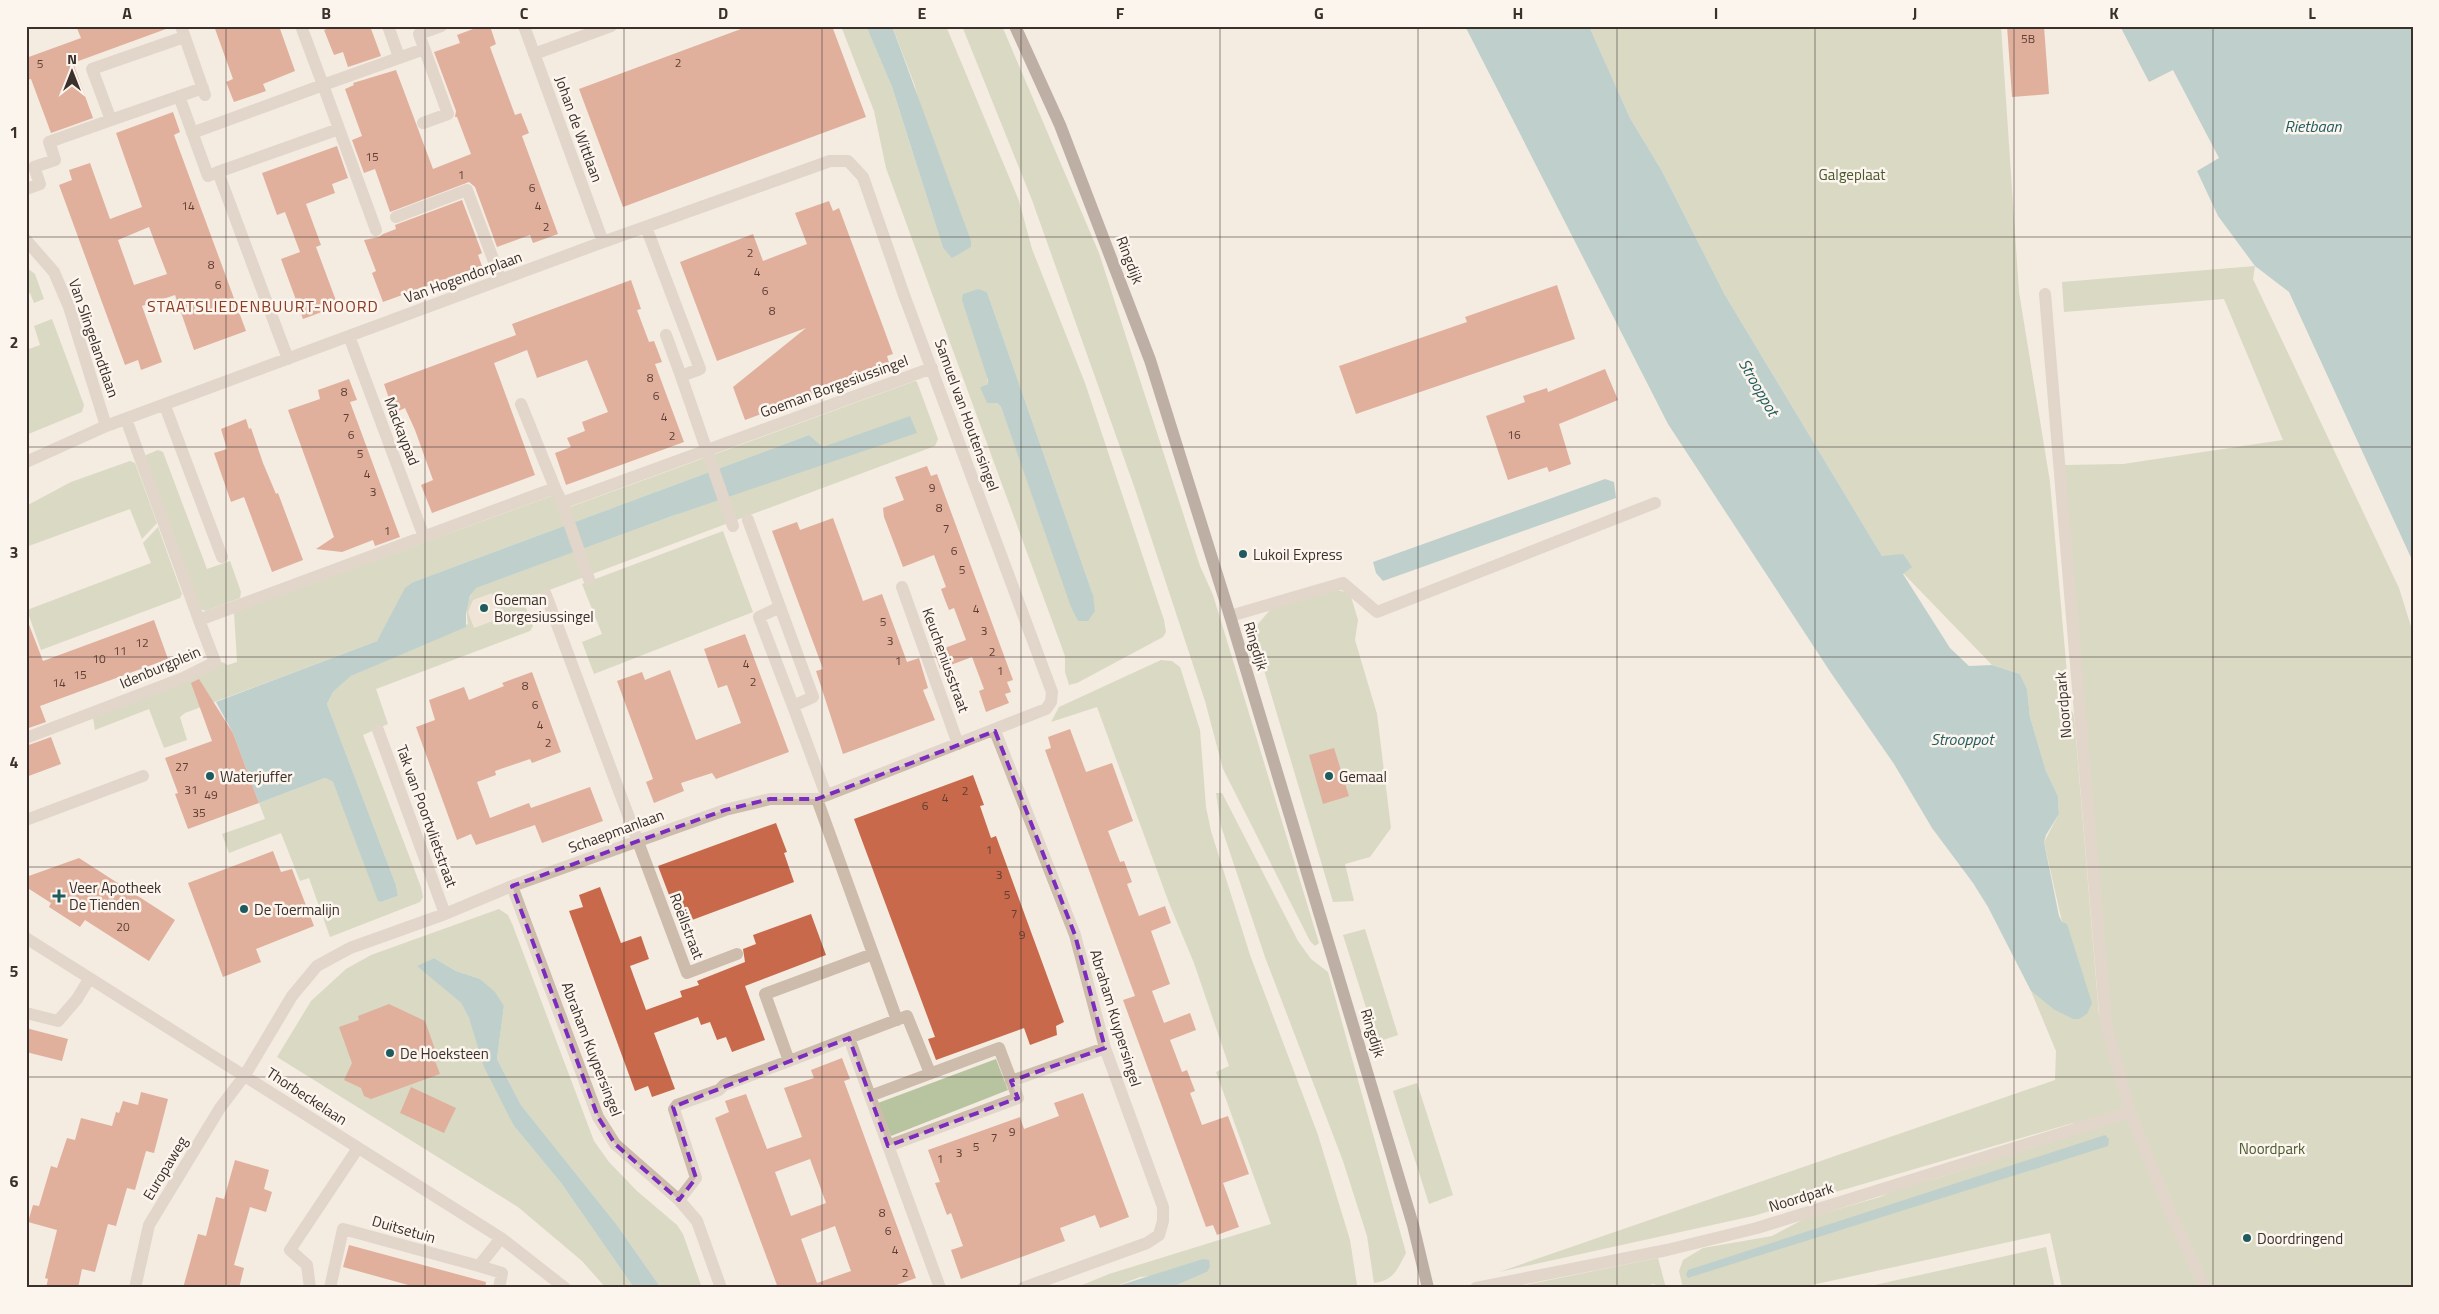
<svg xmlns="http://www.w3.org/2000/svg" width="2439" height="1314" font-family="'Titillium Web',sans-serif">
<style>
.green{fill:#b8c4a0;fill-rule:evenodd}
.plaza{fill:#ecdcc8}
.water{fill:#7fb0b2}
.building{fill:#c8694b;fill-rule:evenodd}
.lines{fill:none;stroke-linecap:round;stroke-linejoin:round}
.minor{stroke:#cdbbac;stroke-width:12}
.major{stroke:#7d675c;stroke-width:12}
.marked{fill:none;stroke:#7b2cbf;stroke-width:4;stroke-dasharray:10 6;stroke-linejoin:round}
.grid{fill:none;stroke:#3b302b;stroke-width:1;stroke-opacity:0.55}
.poi-dot{fill:#1f5a5e;stroke:#fbf5ee;stroke-width:2}
.labels{text-anchor:middle;dominant-baseline:central;stroke-width:5;stroke-linejoin:round;paint-order:stroke}
.number-label{font-size:12px;fill:#5e3e33}
.street-label{font-size:15px;fill:#3b302b;stroke:#fbf5ee}
.park-label{font-size:15px;fill:#4a5a2e;stroke:#fbf5ee}
.poi-label{font-size:15px;fill:#3b302b;stroke:#fbf5ee;text-anchor:start}
.water-label{font-size:16px;font-style:italic;fill:#1f5a5e;stroke:#fbf5ee}
.neighbourhood-label{font-size:16px;letter-spacing:1px;fill:#8c3b22;stroke:#fbf5ee}
.neatline{fill:none;stroke:#3b302b;stroke-width:2}
.grid-label{font-size:16px;text-anchor:middle;font-weight:bold;fill:#3b302b}
</style>
<rect width="100%" height="100%" fill="#f4ebe1"/>
<path class="green" d="M841,26h25l26,61 51,161 10,10 -38,-172 -23,-60h54l73,175 13,48 53,134 79,237 2,12 -3,5 -86,46 -8,2 -4,-13v-16l-179,-488 -12,-57zM977,290l10,2 106,303 -15,26 -77,-214 -21,-20 8,-3z
M962,26h40l97,227 101,313 13,29 106,348 -4,3 -5,-5 -87,-172 -18,-68 -70,-212 -103,-289z
M1589,26h412l18,266 31,190 20,225 4,8 25,300 12,5 -47,-555 59,-1 160,-24 -59,-141 -160,13 -2,-30 193,-16 -2,13 146,309 14,45v655h-351l-12,-55 -252,55h-115l-4,-17 4,-11 20,-12 69,-12 32,-17 76,-22 21,-10 34,-8 140,-45 -2,-11 -320,93 -254,56 556,-192 1,-29 -25,-60 22,18 9,-87 -18,-80 15,-28 -1,-18 -12,-25 -16,-54 -3,-28 -7,-15 -28,-9 -89,-92 -21,-17 -157,-261 -63,-124 -32,-53z
M26,267l9,7 9,25 -10,4 -4,-10 -4,1z
M52,319l32,86 -2,7 -56,23v-85l14,-5 -6,-19z
M915,381l2,1 21,57 -3,7 -407,152 -4,5 9,23 -3,5 -154,58 12,35 -25,11 58,152 2,10 -3,5 -90,35 -21,-59 -9,3 -19,-48 -52,20 -7,-19 43,-15 -6,-16 66,-25 8,4 48,120 17,-6 -2,-11 -69,-181 6,-12 18,-16 117,-52c-3,-14 0,-25 7,-36l200,-73 148,-68 -14,-12 -396,147 -36,59 -192,72 -5,4 7,23 -23,8 -15,-39 -54,21 -2,-12 89,-34 40,-22 6,3 9,-3 -3,-50 323,-118 13,13z
M158,450l5,2 44,117 23,-8 11,31 -1,6 -34,13 -6,-2 -56,-150 2,-4z
M130,461l5,2 22,60 -15,16 -12,-30 -104,38v-41l45,-24z
M158,527l24,67 -2,4 -139,52 -14,-40 124,-47 -8,-20z
M723,531l30,81 -159,62 -12,-32 20,-8 -20,-50z
M1337,590l13,3 8,27 -3,20 22,74 14,114 -21,29 -25,7 9,37 -21,1 -78,-262 3,-16 12,-14z
M1161,660l11,1 8,6 20,63 6,77 5,24 39,124 68,180 32,105 7,45 -20,3h-167l37,-16 -67,5 -29,11h-36l34,-14 162,-50 -55,-152 13,-6 -35,-103 -25,-60 -72,-196 -46,15 8,-15z
M1216,793h6l76,148 13,18 17,13 78,281c-9,17 -12,27 -32,30l-7,-47 -24,-75 -78,-204 -44,-131z
M499,909l9,6 5,11 81,215 15,21 28,29 40,34 6,9 19,54h-41l-44,-63 -96,-120 -24,-46 7,-53 -24,-27 -24,-8 -22,-13 -16,8 43,37 8,15 45,108 47,57 73,105h-28l-24,-27 -64,-54 -241,-150 34,-56 35,-32 25,-14z
M1365,929l33,106 -21,7 -34,-107z
M996,1059l12,31 -117,46 -13,-33z
M1417,1083l36,112 -24,9 -36,-113z
M2046,1247l9,41h-194l172,-38z
M1658,1258l8,30 -13,-4 -14,4h-129z"/>
<path class="plaza" d="M492,593l9,25 -27,10 -6,-16 5,-12z"/>
<path class="water" d="M866,26h26l79,215v6l-19,11 -9,-10 -51,-161z
M1465,26h124l41,92 32,53 63,124 157,261 21,-2 9,13 -9,7 47,74 19,18 23,-1 28,9 7,15 3,28 16,54 12,25 1,18 -13,21 -2,7 15,74 3,6 5,2 25,79 -5,11 -8,5h-6l-20,-10 -22,-18 -43,-84 -15,-24 -41,-55 -38,-64 -63,-91 -163,-249z
M2120,26h293v536l-124,-270 -34,-26 -37,-50 -21,-45 22,-13 -46,-88 -24,12z
M978,289l9,3 106,303 2,16 -7,10h-10l-7,-14 -70,-200 -4,-4h-10l-7,-16 8,-3v-4l-26,-80 1,-6z
M910,416l7,17 -242,82 -199,73 -6,8 -4,18v13l-115,49 -18,16 -6,12 69,181 2,11 -17,6 -3,-1 -45,-119 -8,-4 -66,25 -26,-70 -17,-31 161,-61 28,-53 8,-6 396,-147 14,12z
M1605,479l9,3 2,16 -233,83 -7,-8 -3,-11z
M434,958l22,13 24,8 15,13 9,14 -7,53 24,46 96,120 44,63h-27l-73,-105 -47,-57 -30,-59 -15,-49 -8,-15 -44,-37z
M2105,1135l4,4 -1,7 -420,132 -2,-3 2,-5z
M1203,1259l6,1 1,7 -3,5 -37,16h-59z"/>
<path class="building" d="M76,26h90v3l-93,34 20,55 -42,15 -20,-54 -5,1v-22l55,-20z
M214,26h65l16,45 -32,13 3,7 -32,11 -8,-20 7,-3z
M334,26h36l11,30 -33,11 -5,-15 -9,3 -10,-25z
M481,26h9l6,18 -6,3 25,68 6,-2 8,20 -7,3 36,98 -25,9 -3,-8 -33,12 -22,-60 -6,-5 -79,30 -15,-43 -11,4 -12,-33 10,-4 -17,-47 9,-4 -1,-2 43,-13 37,99 38,-15 -14,-37h-2l1,-6 -22,-59 26,-9 -3,-8z
M749,26h83l34,91 -243,90 -44,-118z
M2007,26h37l5,68 -37,3z
M173,112l7,20 -6,3 72,196 -52,19 -19,-55 -33,11 20,56 -21,8 -3,-10 -13,5 -66,-180 13,-5 -3,-10 21,-7 20,56 32,-12 -26,-74zM149,227l18,47 -33,11 -16,-45z
M337,146l11,32 -16,6 3,9 -29,11 15,41 -5,2 22,59 -35,13 -22,-60 19,-7 -15,-40 -8,3 -15,-42z
M462,200l20,53 -4,2 4,11 -99,36 -11,-29 4,-2 -12,-31 15,-3 4,-3 13,-5 -1,-4z
M829,201l4,10 6,-3 46,124 8,22 -6,2 3,10 -145,54 -12,-33 73,-59 -89,33 -37,-99 73,-28 10,27 44,-17 -12,-31z
M631,280l10,29 -4,1 12,32 5,-1 8,21 -7,2 29,78 -118,43 -11,-32 16,-6 -4,-9 18,-7 -3,-9 26,-10 -21,-52 -50,18 -10,-28 -33,13 41,112 -103,38 -11,-28 12,-5 -18,-50 -10,-22 -11,5 -10,-29 132,-49 -4,-11z
M1557,285l18,54 -219,75 -17,-48 128,-44 -2,-5z
M1605,369l13,31 -59,24 12,40 -22,8 -2,-5 -39,13 -22,-64 39,-14 -2,-6 24,-8 1,4z
M349,379l8,21 -7,2 50,135 -25,9 -2,-6 -31,12 -26,-3 18,-12 -46,-127 32,-11 -2,-9z
M246,419l3,10 2,-1 12,35 13,31 2,-1 25,67 -31,12 -28,-75 -13,5 -17,-49 13,-4 -6,-20z
M927,466l4,10 6,-2 76,206 -6,2 4,10 -6,2 4,9 -23,9 -7,-21 5,-2 -12,-32 -32,12 -6,-17 32,-12 -12,-32 -5,2 -4,-10 -4,-11 5,-2 -12,-32 -31,12 -19,-50 -1,-9 21,-8 -9,-23z
M833,518l30,83 19,-7 25,68 12,-4 9,30 -5,2 12,30 -92,34 -27,-83 7,-2 -51,-138 25,-9 3,8z
M154,620l14,39 -128,47 6,16 -20,7v-107h2l15,39z
M745,634l44,118 -73,27 -4,-6 -31,10 3,8 -30,12 -8,-21 7,-3 -36,-98 25,-9 3,8 25,-10 26,70 45,-17 -14,-38 -9,3 -14,-39z
M532,672l29,80 -29,11 -2,-4 -35,12 1,4 -19,7 13,36 39,-15 2,5 59,-21 13,34 -61,22 -7,-18 -59,20 -5,-11 -14,6 -41,-113 19,-7 -6,-20 35,-13 5,13 35,-14 -2,-3z
M199,679l34,54 26,70 -71,26 -13,-35 3,-1 -13,-35 47,-17 -21,-58z
M1070,729l16,43 26,-9 21,58 -25,10 12,31 4,-1 8,21 -5,2 12,32 26,-10 6,17 -20,8 19,53 -18,7 12,32 26,-10 6,17 -26,10 12,32 5,-2 8,21 -5,2 12,32 26,-9 21,58 -26,9 16,44 -22,8 -4,-10 -7,2 -83,-227 12,-4 -90,-246 6,-2 -3,-11z
M51,737l10,27 -35,13v-31z
M1334,748l15,48 -26,8 -14,-49z
M973,775l11,30 -4,1 11,32 5,-2 68,186 -8,4 1,9 -27,10 -6,-17 -88,32 -8,-21 7,-2 -81,-218z
M776,823l11,29 -3,1 10,29 -110,41 -3,-8 -4,1 -19,-50z
M273,851l8,21 11,-3 22,57 -58,23 5,13 -38,15 -35,-94z
M79,858l96,62 -26,41 -64,-41 -5,7 -31,-20 2,-4 -25,-16v-10z
M600,887l21,56 20,-7 8,23 -19,7 16,44 36,-13 -2,-6 19,-6 -2,-4 48,-19 -2,-13 13,-5 -3,-9 58,-21 15,41 -81,31 20,54 -33,12 -6,-15 -9,3 -7,-18 -9,3 -3,-8 -44,16 21,56 -23,8 -4,-11 -13,5 -66,-180 14,-4 -4,-12z
M389,1004l36,17 11,31 -4,1 8,21 -69,25 -7,-3 -3,-8 -17,-8 8,-17 -13,-36 20,-7 -1,-4z
M26,1028l42,11 -6,22 -36,-9z
M842,1058l8,21 -6,2 72,197 -28,10h-110l-63,-170 14,-6 -4,-11 21,-7 21,55 35,-12 -18,-49 30,-10 -3,-8zM810,1159l16,44 -35,13 -16,-44zM835,1226l16,45 -34,12 -16,-44z
M411,1087l45,21 -12,25 -44,-20z
M141,1092l27,7 -14,54 -8,-2 -11,39 -8,-2 -11,38 -8,-2 -13,48 -13,-3 -4,19h-32l2,-9 -3,-1 12,-48 -29,-8 5,-17 6,1 12,-40 6,2 10,-30 8,2 6,-22 31,8 4,-14 3,1 4,-12 15,4z
M1083,1093l46,124 -29,11 -5,-13 -35,13 5,13 -104,38 -10,-29 12,-4 -12,-33 -4,2 -12,-32 5,-1 -12,-32 92,-33 4,12 35,-13 -5,-13z
M235,1160l34,10 -5,19 8,3 -6,20 -16,-5 -16,58 10,3 -5,20h-56l15,-54 8,2 10,-39 8,2z
M349,1245l137,37 -1,6h-66l-76,-21z"/>
<g class="lines">
<path class="minor" d="M181,26l24,69
M301,26l22,59 101,-36
M388,26l11,31
M524,26l79,216
M184,37l-92,32 19,51 92,-32
M534,54l77,-28
M179,96l29,80 10,-4 70,187
M423,123l25,-9 -29,-80 22,-8
M192,133l131,-48 53,145
M218,172l121,-43
M26,189l14,-5 -6,-17 21,-7 -6,-18 62,-22
M396,217l71,-27 34,90
M646,227l54,142 -19,7 52,150
M26,240l28,32 15,35 37,119
M2045,294l61,730 24,88 41,102 34,74
M666,335l15,41
M349,336l75,201
M521,404l34,84
M165,406l57,151
M126,419l73,201
M26,462l80,-36 497,-184 227,-81h18l15,16 41,118 148,397 -1,10 -5,7 -229,90h-47l-45,11 -213,76 -67,28 -95,34 -33,18 -25,30 -47,79 -25,33 -71,117 -14,63
M562,503l27,76
M748,520l65,177 -20,9 33,89
M902,587l56,157
M546,595l141,378 50,-19
M780,607l-21,10 34,89
M1230,616l113,-33 34,29 278,-109
M378,730l67,184
M995,731l80,204 30,113 58,159v14l-4,14 -12,8 -124,45
M26,738l157,-60 32,-16 -16,-42 356,-132 7,15 370,-135
M817,799l80,221
M26,820l117,-44
M512,886l86,231 17,27 64,56 18,21 24,67
M26,938l475,300 64,50
M26,1013l32,8 19,-22 12,-20
M849,1038l-60,23 -24,-67 108,-40
M1011,1081l94,-33
M870,1096l-21,-58 58,-22 23,57
M888,1146l130,-48 -19,-50 -129,48 70,192
M679,1200l17,-22 -22,-69 3,-4 42,-15 5,-5 65,-24
M479,1266l23,7 -3,15
M310,1288l-3,-23 -17,-15 68,-102
M330,1288l13,-59 136,37 22,-28
M1476,1288l191,-38 90,-22 373,-116"/>
<path class="major" d="M1015,26l45,99 90,235 80,256 183,609 15,63"/>
</g>
<path d="M0 0H2439V1314H0ZM995,731l80,204 30,113 -94,33 7,17 -130,48 -39,-108 -176,69 23,71 -17,22 -64,-56 -17,-27 -86,-231 213,-76 45,-11h47z" fill="#f4ebe1" fill-opacity=".55" fill-rule="evenodd"/>
<path class="marked" d="M995,731l80,204 30,113 -94,33 7,17 -130,48 -39,-108 -176,69 23,71 -17,22 -64,-56 -17,-27 -86,-231 213,-76 45,-11h47z"/>
<path class="grid" d="M226,26v1262M425,26v1262M624,26v1262M822,26v1262M1021,26v1262M1220,26v1262M1418,26v1262M1617,26v1262M1815,26v1262M2014,26v1262M2213,26v1262M26,237h2387M26,447h2387M26,657h2387M26,867h2387M26,1077h2387"/>
<g class="poi-dot">
<circle cx="1243" cy="554" r="5"/>
<circle cx="484" cy="608" r="5"/>
<circle cx="210" cy="776" r="5"/>
<circle cx="1329" cy="776" r="5"/>
<path d="M56.5 888.5h5v5h5v5h-5v5h-5v-5h-5v-5h5z"/>
<circle cx="244" cy="909" r="5"/>
<circle cx="390" cy="1053" r="5"/>
<circle cx="2247" cy="1238" r="5"/>
</g>
<g class="labels">
<g class="number-label">
<text x="2028" y="38">5B</text>
<text x="678" y="62">2</text>
<text x="40" y="63">5</text>
<text x="372" y="156">15</text>
<text x="461" y="174">1</text>
<text x="532" y="187">6</text>
<text x="188" y="205">14</text>
<text x="538" y="205">4</text>
<text x="546" y="226">2</text>
<text x="750" y="252">2</text>
<text x="211" y="264">8</text>
<text x="757" y="271">4</text>
<text x="218" y="284">6</text>
<text x="765" y="290">6</text>
<text x="772" y="310">8</text>
<text x="650" y="377">8</text>
<text x="344" y="391">8</text>
<text x="656" y="395">6</text>
<text x="664" y="416">4</text>
<text x="346" y="417">7</text>
<text x="351" y="434">6</text>
<text x="1514" y="434">16</text>
<text x="672" y="435">2</text>
<text x="360" y="453">5</text>
<text x="367" y="473">4</text>
<text x="932" y="487">9</text>
<text x="373" y="491">3</text>
<text x="939" y="507">8</text>
<text x="946" y="528">7</text>
<text x="387" y="530">1</text>
<text x="954" y="550">6</text>
<text x="962" y="569">5</text>
<text x="976" y="608">4</text>
<text x="883" y="621">5</text>
<text x="984" y="630">3</text>
<text x="890" y="640">3</text>
<text x="142" y="642">12</text>
<text x="120" y="650">11</text>
<text x="992" y="651">2</text>
<text x="99" y="658">10</text>
<text x="898" y="660">1</text>
<text x="746" y="663">4</text>
<text x="1000" y="670">1</text>
<text x="80" y="674">15</text>
<text x="753" y="681">2</text>
<text x="59" y="682">14</text>
<text x="525" y="685">8</text>
<text x="535" y="704">6</text>
<text x="540" y="724">4</text>
<text x="548" y="742">2</text>
<text x="182" y="766">27</text>
<text x="191" y="789">31</text>
<text x="965" y="790">2</text>
<text x="211" y="794">49</text>
<text x="945" y="797">4</text>
<text x="925" y="805">6</text>
<text x="199" y="812">35</text>
<text x="989" y="849">1</text>
<text x="999" y="874">3</text>
<text x="1007" y="894">5</text>
<text x="1014" y="913">7</text>
<text x="123" y="926">20</text>
<text x="1022" y="934">9</text>
<text x="1012" y="1131">9</text>
<text x="994" y="1137">7</text>
<text x="976" y="1146">5</text>
<text x="959" y="1152">3</text>
<text x="940" y="1158">1</text>
<text x="882" y="1212">8</text>
<text x="888" y="1230">6</text>
<text x="895" y="1249">4</text>
<text x="905" y="1272">2</text>
</g>
<g class="street-label">
<text transform="translate(579 129) rotate(70)">Johan de Wittlaan</text>
<text transform="translate(1130 260) rotate(69)">Ringdijk</text>
<text transform="translate(463 277) rotate(-20)">Van Hogendorplaan</text>
<text transform="translate(94 338) rotate(71)">Van Slingelandtlaan</text>
<text transform="translate(834 386) rotate(-20)">Goeman Borgesiussingel</text>
<text transform="translate(967 415) rotate(70)">Samuel van Houtensingel</text>
<text transform="translate(402 431) rotate(69)">Mackaypad</text>
<text transform="translate(1256 646) rotate(73)">Ringdijk</text>
<text transform="translate(946 660) rotate(70)">Keucheniusstraat</text>
<text transform="translate(160 667) rotate(-23)">Idenburgplein</text>
<text transform="translate(2063 705) rotate(-95)">Noordpark</text>
<text transform="translate(427 816) rotate(70)">Tak van Poortvlietstraat</text>
<text transform="translate(616 831) rotate(-20)">Schaepmanlaan</text>
<text transform="translate(687 926) rotate(69)">Roëllstraat</text>
<text transform="translate(1116 1018) rotate(73)">Abraham Kuypersingel</text>
<text transform="translate(1373 1033) rotate(73)">Ringdijk</text>
<text transform="translate(592 1049) rotate(69)">Abraham Kuypersingel</text>
<text transform="translate(307 1096) rotate(33)">Thorbeckelaan</text>
<text transform="translate(165 1168) rotate(-59)">Europaweg</text>
<text transform="translate(1801 1197) rotate(-17)">Noordpark</text>
<text transform="translate(404 1229) rotate(16)">Duitsetuin</text>
</g>
<g class="park-label">
<text x="1852" y="174">Galgeplaat</text>
<text x="2272" y="1148">Noordpark</text>
</g>
<g class="poi-label">
<text x="1253" y="554">Lukoil Express</text>
<text x="494" y="599">Goeman<tspan x="494" dy="17">Borgesiussingel</tspan></text>
<text x="220" y="776">Waterjuffer</text>
<text x="1339" y="776">Gemaal</text>
<text x="69" y="887">Veer Apotheek<tspan x="69" dy="17">De Tienden</tspan></text>
<text x="254" y="909">De Toermalijn</text>
<text x="400" y="1053">De Hoeksteen</text>
<text x="2257" y="1238">Doordringend</text>
</g>
<g class="water-label">
<text x="2313" y="126">Rietbaan</text>
<text transform="translate(1759 387) rotate(60)">Strooppot</text>
<text x="1962" y="739">Strooppot</text>
</g>
<g class="neighbourhood-label">
<text x="263" y="306">STAATSLIEDENBUURT-NOORD</text>
</g>
</g>
<rect width="2439" height="1314" fill="none" stroke="#fbf5ee" stroke-width="55"/>
<g transform="translate(72 72)" stroke="#fbf5ee" stroke-width="4" paint-order="stroke">
<path d="M0-4L9 19L0 12L-9 19Z" fill="#3b302b"/>
<text y="-8" font-size="14" font-weight="bold" text-anchor="middle" fill="#3b302b">N</text>
</g>
<rect x="28" y="28" width="2384" height="1258" class="neatline"/>
<g class="grid-label">
<text x="127" y="19">A</text>
<text x="326" y="19">B</text>
<text x="524" y="19">C</text>
<text x="723" y="19">D</text>
<text x="922" y="19">E</text>
<text x="1120" y="19">F</text>
<text x="1319" y="19">G</text>
<text x="1518" y="19">H</text>
<text x="1716" y="19">I</text>
<text x="1915" y="19">J</text>
<text x="2114" y="19">K</text>
<text x="2312" y="19">L</text>
<text x="14" y="138">1</text>
<text x="14" y="348">2</text>
<text x="14" y="558">3</text>
<text x="14" y="768">4</text>
<text x="14" y="977">5</text>
<text x="14" y="1187">6</text>
</g>
</svg>
